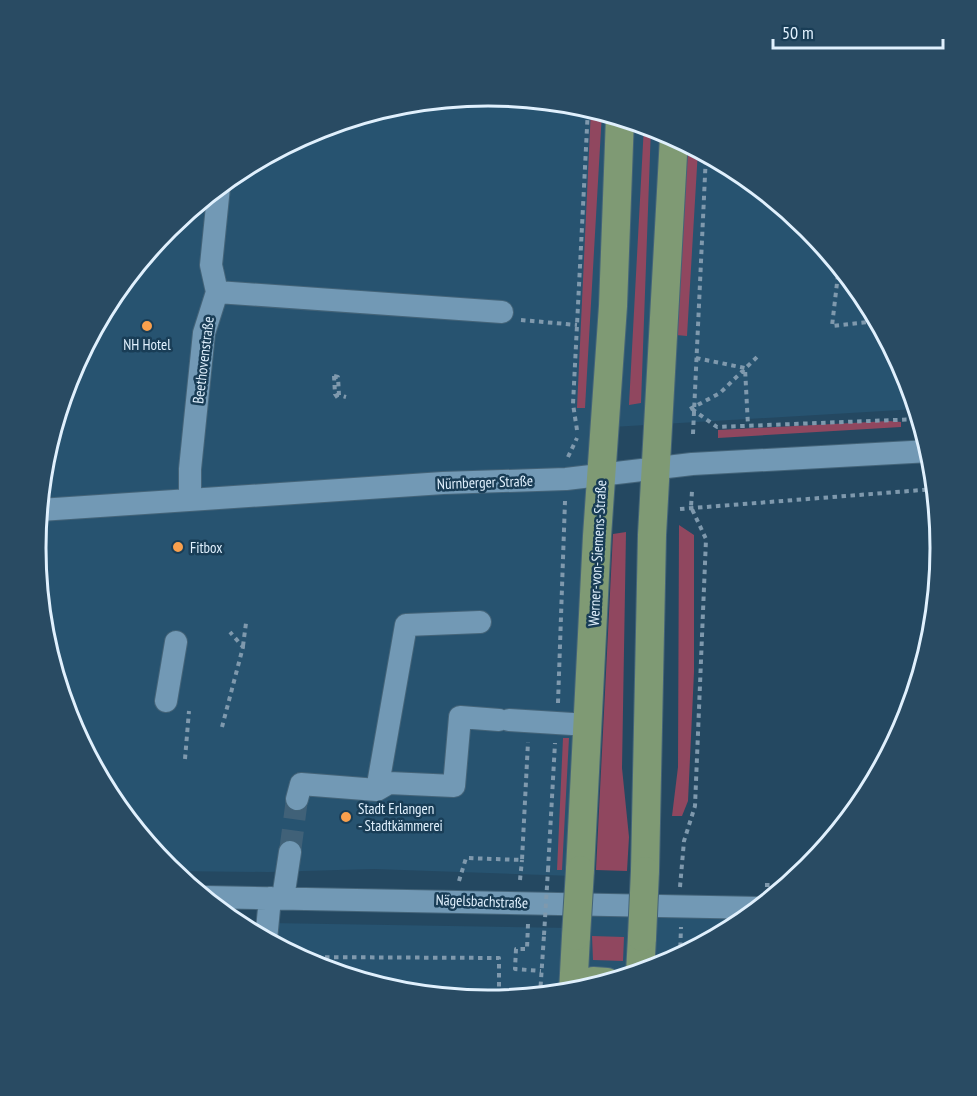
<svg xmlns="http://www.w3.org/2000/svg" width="977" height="1096" font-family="'PT Sans Narrow',sans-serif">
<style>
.built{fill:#275370}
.green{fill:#90475f}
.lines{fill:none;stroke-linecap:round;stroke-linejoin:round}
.minor-tunnel{stroke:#406178;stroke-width:22;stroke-dasharray:22 11;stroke-linecap:butt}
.minor-casing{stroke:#446479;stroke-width:24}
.major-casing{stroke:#446479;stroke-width:30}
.path{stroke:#7f99ad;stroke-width:4;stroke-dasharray:4.5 4.5;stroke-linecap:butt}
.minor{stroke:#7299b5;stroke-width:22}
.major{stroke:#7f9a74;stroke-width:28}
.major-bridge-casing{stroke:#446479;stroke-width:30;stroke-linecap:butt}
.path-bridge{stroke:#7f99ad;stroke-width:4;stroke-dasharray:4.5 4.5;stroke-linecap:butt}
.major-bridge{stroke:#7f9a74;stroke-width:28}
.poi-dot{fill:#f9a04d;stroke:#193d56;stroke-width:2}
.labels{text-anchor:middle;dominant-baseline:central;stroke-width:5;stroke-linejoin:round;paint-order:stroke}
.poi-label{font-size:15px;fill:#e0f0fd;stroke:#193d56;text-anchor:start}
.street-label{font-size:15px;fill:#e0f0fd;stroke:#193d56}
.rim{fill:none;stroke:#e0f0fd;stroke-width:3}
</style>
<rect width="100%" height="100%" fill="#244861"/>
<path class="built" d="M489,96l88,8 85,26 78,42 69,56 56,69 42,78 10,34 -322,19 -21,448 -200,-7 -106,3 -96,-1 -60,-72 -42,-78 -25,-85 -9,-88 9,-89 26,-84 41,-79 57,-68 68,-56 79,-42 85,-26z
M572,906l188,2 -20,16 -79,42 -85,26 -88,8 -88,-8 -85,-26 -47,-25 1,-18 302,5z"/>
<path class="green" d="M591,109l11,3 -17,296h-8z
M644,125l7,2 -10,276 -12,2z
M687,144l11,6 -11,186 -11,-1z
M889,421l12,1v5l-183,11v-8z
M679,525l15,10v137l-6,129 -6,15h-10l6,-49z
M626,532l-4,236 7,69 -2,34 -31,-1 17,-336z
M563,738h6l-7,132h-5z
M592,936l32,1 -1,24 -30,-1z"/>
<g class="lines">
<path class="minor-tunnel" d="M290,852l7,-53"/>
<g class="minor-casing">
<path id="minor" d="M217,292l285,20
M190,500v-31l14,-136 13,-41 -6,-27 8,-78
M40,510l403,-27 123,-4 126,-15 238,-13
M166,701l10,-59
M509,720l79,5
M377,790l29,-165 74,-3
M297,799l4,-15 76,6 12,-7 65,3 6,-69 39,3
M204,897l556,11
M283,898l7,-46
M266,940l4,-42"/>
</g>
<g class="major-casing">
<path id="major" d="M580,870l17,-334 16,-230 7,-189
M645,871l7,-336 22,-398
M640,973l2,-36
M573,989l20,-8 14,1
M573,992l3,-56"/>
</g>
<path class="path" d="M839,266l-7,60 46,-5
M521,320l56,5
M696,358l49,10 3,58
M334,376l4,1 1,18 7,2
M334,376l1,18 4,6
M690,409l30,-16 37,-36
M692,409l25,18 203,-8
M577,430l-4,-26 15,-296
M693,434l13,-280
M568,457l9,-19
M680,509l255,-20
M243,646l3,-23
M558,703l7,-202
M222,727l21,-80 -13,-15
M185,759l4,-48
M548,870l7,-127
M179,877h14
M520,880l2,-20
M459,881l7,-23 56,2 6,-118
M765,885h23
M680,887l4,-46 11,-35 11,-267 -15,-32 1,-16
M528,924l-1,25h-11l-1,20 26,2
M680,956l1,-29
M298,957l201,1v32l6,9
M540,995l4,-60"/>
<use href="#minor" class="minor"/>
<use href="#major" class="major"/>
<g class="major-bridge-casing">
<path id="major-bridge" d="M576,936l4,-66
M642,937l3,-66"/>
</g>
<path class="path-bridge" d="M544,935l4,-65"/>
<use href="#major-bridge" class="major-bridge"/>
</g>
<g class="poi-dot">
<circle cx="147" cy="326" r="6"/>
<circle cx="178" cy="547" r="6"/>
<circle cx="346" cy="817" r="6"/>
</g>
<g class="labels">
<g class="poi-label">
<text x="147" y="344" text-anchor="middle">NH Hotel</text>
<text x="190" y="547">Fitbox</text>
<text x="358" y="808">Stadt Erlangen<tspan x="358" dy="17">- Stadtkämmerei</tspan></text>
</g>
<g class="street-label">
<text transform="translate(203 360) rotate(-83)">Beethovenstraße</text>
<text transform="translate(485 482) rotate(-2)">Nürnberger Straße</text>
<text transform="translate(597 553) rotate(-87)">Werner-von-Siemens-Straße</text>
<text transform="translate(482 901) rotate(2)">Nägelsbachstraße</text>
</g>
</g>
<path d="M0 0H977V1096H0ZM46 548a442 442 0 1 1 884 0a442 442 0 1 1-884 0Z" fill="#294b63" fill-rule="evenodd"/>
<path class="rim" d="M46 548a442 442 0 1 1 884 0a442 442 0 1 1-884 0Z"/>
<path d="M773 39v9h170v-9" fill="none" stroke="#e0f0fd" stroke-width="3"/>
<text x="782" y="39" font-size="18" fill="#e0f0fd" stroke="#193d56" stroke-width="4.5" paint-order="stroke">50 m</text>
</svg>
